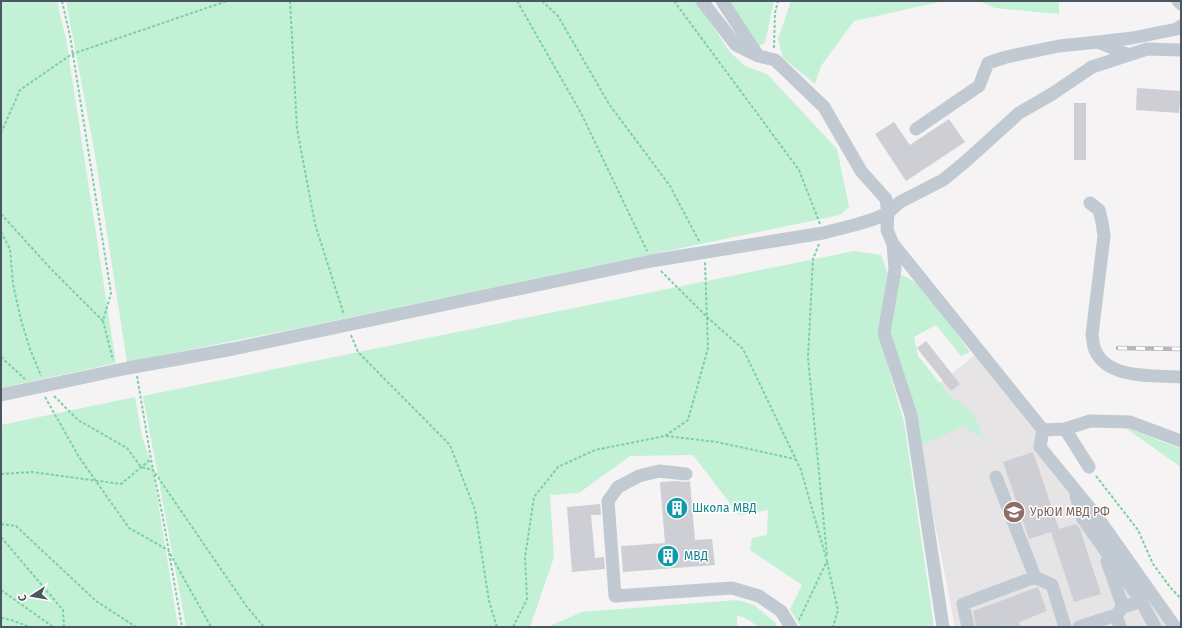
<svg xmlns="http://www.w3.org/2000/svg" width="1182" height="628" font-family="'Fira Sans',sans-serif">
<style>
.education{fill:#e6e4e5}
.green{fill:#c3f1d5}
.building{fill:#cdcfd5}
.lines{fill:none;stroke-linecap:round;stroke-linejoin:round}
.path{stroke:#7ad0a6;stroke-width:2;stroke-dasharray:3 2;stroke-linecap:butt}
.minor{stroke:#c1cad2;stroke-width:13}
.rail-casing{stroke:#b5b8bd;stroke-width:4.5}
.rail{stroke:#fff;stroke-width:3;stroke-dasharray:9;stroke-linecap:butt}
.labels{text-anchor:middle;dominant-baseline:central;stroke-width:3;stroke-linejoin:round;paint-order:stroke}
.culture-label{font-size:12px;fill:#0d838f;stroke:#fff;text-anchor:start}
.education-label{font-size:12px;fill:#785e54;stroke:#fff;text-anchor:start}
</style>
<rect width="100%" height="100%" fill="#f5f3f3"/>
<path class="education" d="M975,355l67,84 112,151 27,34v3h-226l-35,-181 -6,-43z"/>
<path class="green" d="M1,1h56l9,38 50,324 -115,25z
M66,1h630l34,51 15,14 22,8 70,75 12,58 -9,8 -546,114 -167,33 -33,-213z
M725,1h49l-9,42 -8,4z
M791,1h153l-90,20 -33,45 -6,18 -32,-26 -5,-19z
M979,1h80v13l-64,-6z
M854,251l27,4 8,22 -11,55 26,90 30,205h-133l-11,-18 12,-24 -52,-35 2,-12 15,-3 1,-25 -29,5 -46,-60 -63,1 -51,37 -29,2 4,62 -24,70h-344l-43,-231z
M900,274l21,11 49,67 -9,4 -25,-31 -22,12 4,19 33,41 21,14 13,29 -22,-14 -43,20 -31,-112z
M135,397l7,39 11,34 25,157h-177v-202z
M1124,427l57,22v18z
M737,600l17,5 21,17 2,5h-19l-9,-7 -12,-5v12h-159v-1l-3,1h-25l2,-2 30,-13z"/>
<path class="building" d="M1137,88l44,3 -2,22 -43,-3z
M1074,103h12v57h-12z
M949,119l16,23 -59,39 -31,-47 19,-12 16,23z
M926,341l34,43 -9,7 -34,-43z
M1033,452l26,77 17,-5 4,5 21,65 -27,8 -23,-70 -22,7 -26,-77z
M676,481l9,1 5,-1 5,59 17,-1 3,26 -92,7 -2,-26 44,-3 -5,-61z
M600,504l1,11h-10l4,43 9,-1 1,12 -33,3 -5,-65z
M1038,587l9,24 -28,11 2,5h-11l-1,-2 -6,2h-27l-3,-16z"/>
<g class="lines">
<path class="path" d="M62,1l8,35 41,257 -8,28 10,39
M290,1l7,128 18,95 29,91
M517,1l64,112 66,138
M542,1l16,15 51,88 61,82 29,55
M674,1l125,169 21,54
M774,48l1,-35 3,-12
M1,133l19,-43 52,-36 155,-53
M1,214l50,55 52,52
M1,232l9,17 3,35 8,36 9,29 11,27
M819,244l-6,15 -5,99 19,198
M661,271l46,46 36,32 58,121 26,91 -28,59
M351,335l7,17 92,93 25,65 14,91 8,26
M1,357l24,22
M137,376l14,83 12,59 19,109
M54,396l24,24 49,28 14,19 12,3 94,137 17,20
M45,397l34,60 50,71 39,22 43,77
M666,436l51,6 78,17
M1,474l31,-2 89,12 30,-25
M1096,476l42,54 15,34 17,23 11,12
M1,524l15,2 80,75 40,26
M1,537l62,73 1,17
M827,562l11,48 -5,17
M1,590l52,37
M1,618l10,2 19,7
M513,627l14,-28 -2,-42 9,-60 24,-30 37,-17 70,-14 23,-16 20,-72 -3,-86"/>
<path class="minor" d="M702,1l34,44 22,11 17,4 49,47 37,64 25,28 2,14 -1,17 6,14 2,25 -11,64 27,82 32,212
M722,1l35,53
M1178,1l3,3
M1099,42l33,-4 45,-9 4,-3
M916,129l63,-43 9,-23 18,-6 53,-11 39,-4 31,13
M1090,203l9,7 3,12 2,14 -12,99c1,4 1,11 3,15 13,30 59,25 86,27
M893,244l150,186 22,-1 24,38
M1,395l127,-27 105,-19 418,-88 172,-28 35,-9 16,-5 14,-6 12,-11 43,-22 22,-18 54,-49 33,-19 40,-27 55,-18 34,1
M1065,429l25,-8 40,1 51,19
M1043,430l-3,17 58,71 77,109
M686,474l-27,-3 -20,5 -21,11 -10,14 7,95 117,-8 27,8 22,15 10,16
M996,477l39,100 17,8 13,42
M1076,496l7,23 58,82 14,26
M1107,561l16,46
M1116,615l4,12
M968,627l-5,-23 72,-27
M1079,627l37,-12 7,-8 18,-6"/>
<g class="rail-casing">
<path id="rail" d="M1118,348l63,1"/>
</g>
<use href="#rail" class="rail"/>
</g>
<defs>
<g id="building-disc" transform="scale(1.15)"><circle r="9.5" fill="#0f9aa8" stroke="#fff"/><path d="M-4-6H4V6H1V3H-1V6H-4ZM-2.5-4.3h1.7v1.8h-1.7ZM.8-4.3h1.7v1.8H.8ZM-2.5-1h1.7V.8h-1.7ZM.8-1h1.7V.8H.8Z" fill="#fff"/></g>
<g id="university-disc" transform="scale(1.15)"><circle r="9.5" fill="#8d6e63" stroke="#fff"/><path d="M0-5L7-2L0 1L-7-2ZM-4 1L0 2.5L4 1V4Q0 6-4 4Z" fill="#fff"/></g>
</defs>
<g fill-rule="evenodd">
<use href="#building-disc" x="677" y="508"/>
<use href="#university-disc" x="1014" y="512"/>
<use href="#building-disc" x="668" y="556"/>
</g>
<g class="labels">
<g class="culture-label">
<text x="692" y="508">Школа МВД</text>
<text x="684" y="556">МВД</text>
</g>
<g class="education-label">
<text x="1030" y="512">УрЮИ МВД РФ</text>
</g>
</g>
<rect width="1182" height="628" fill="none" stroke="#4a5661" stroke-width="4"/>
<g transform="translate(32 596) rotate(258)" stroke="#ffffff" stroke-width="3" paint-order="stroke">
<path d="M0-3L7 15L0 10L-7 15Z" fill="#4a5661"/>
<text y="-6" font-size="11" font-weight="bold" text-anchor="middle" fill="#4a5661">С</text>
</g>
</svg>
